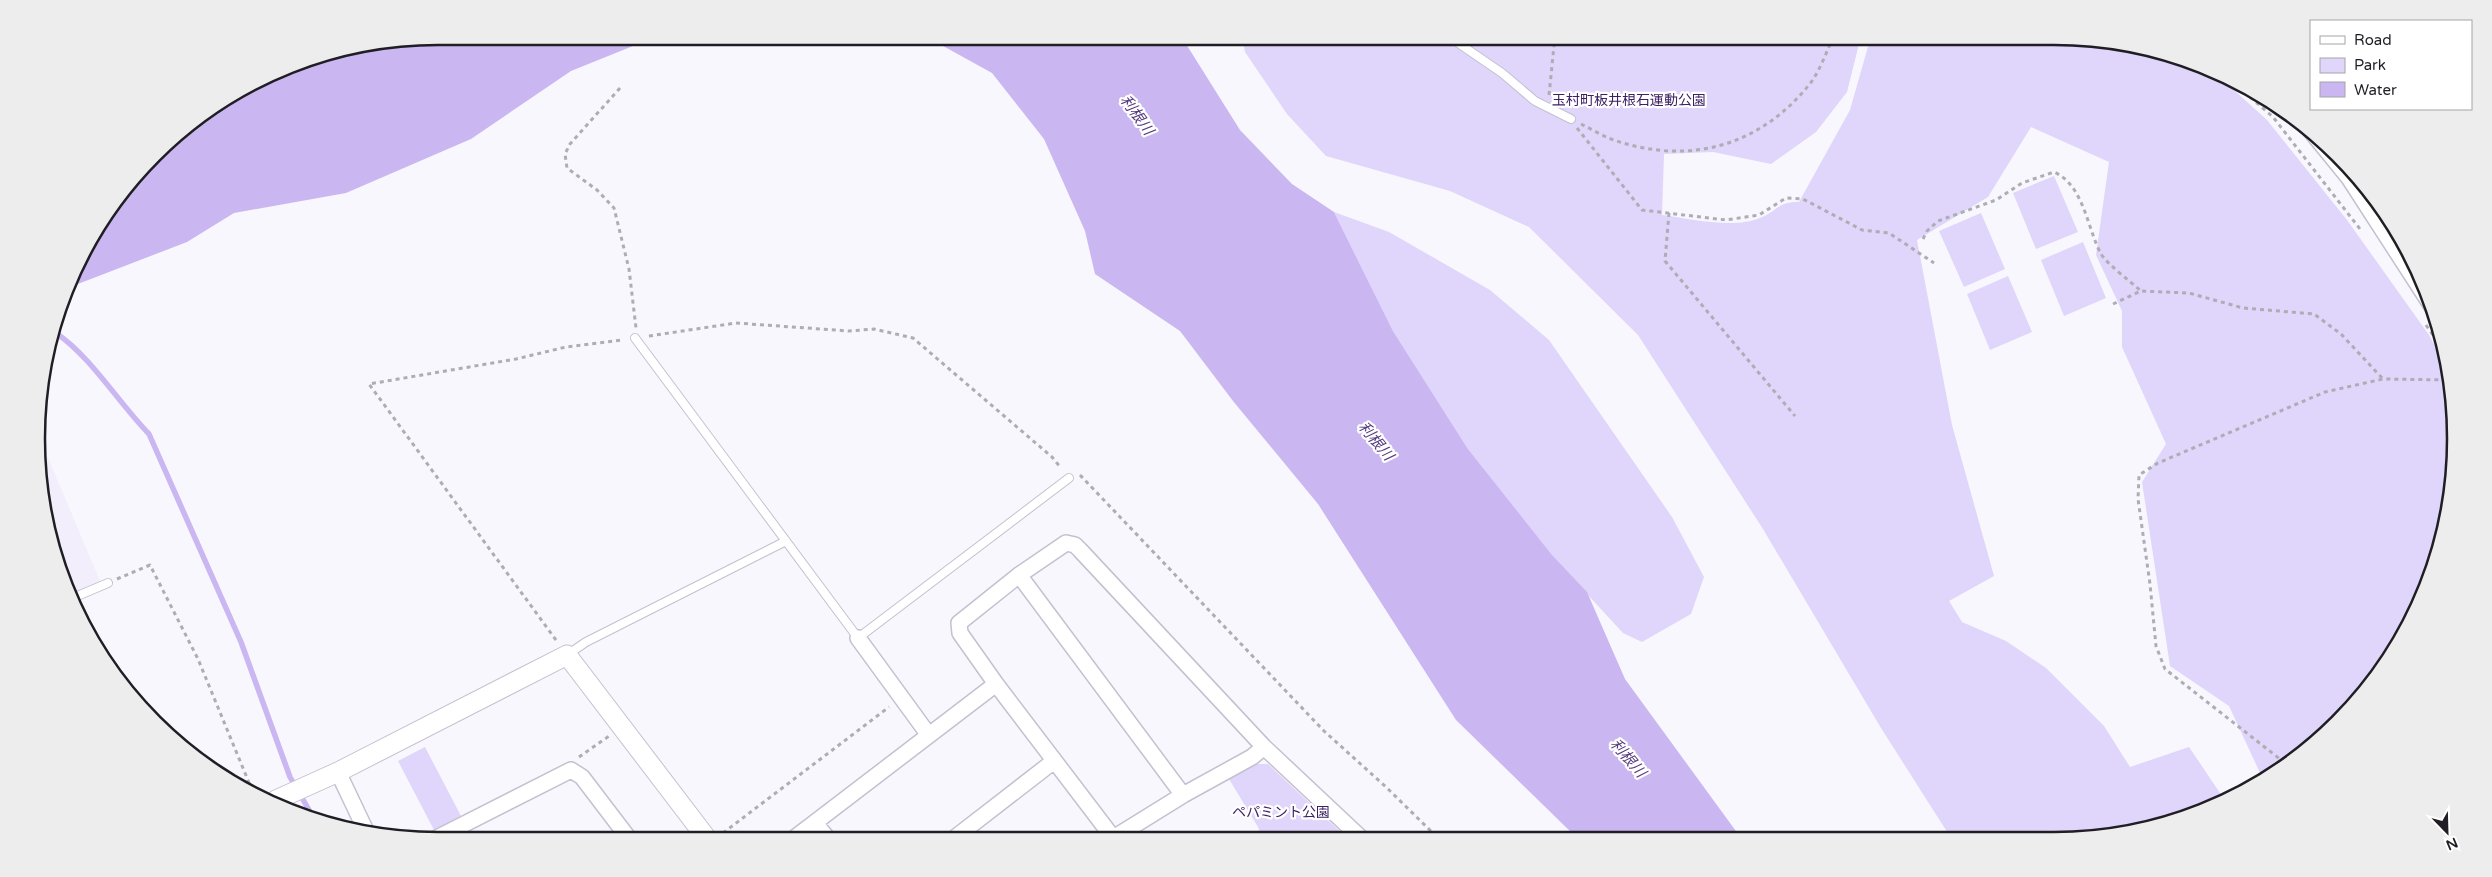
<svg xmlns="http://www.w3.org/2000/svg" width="2492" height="877" font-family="'Varela Round','Noto Sans JP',sans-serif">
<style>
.built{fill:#f2eefc}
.green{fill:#e0d5fa;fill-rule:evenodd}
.water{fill:#cab7f1}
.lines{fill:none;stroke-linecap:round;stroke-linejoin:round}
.stream{stroke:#cab7f1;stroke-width:5.5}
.service-casing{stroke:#c5c0d0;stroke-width:10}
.minor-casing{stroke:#c5c0d0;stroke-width:18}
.tertiary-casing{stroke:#c5c0d0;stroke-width:21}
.path{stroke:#aeadb3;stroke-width:3;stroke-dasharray:4 4;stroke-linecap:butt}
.service{stroke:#fff;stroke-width:8}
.minor{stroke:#fff;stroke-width:15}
.tertiary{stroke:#fff;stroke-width:19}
.labels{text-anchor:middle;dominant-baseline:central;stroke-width:4.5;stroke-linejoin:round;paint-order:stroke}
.park-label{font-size:14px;fill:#3d2164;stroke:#fff}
.water-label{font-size:15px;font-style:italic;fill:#553b7f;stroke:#fff}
.rim{fill:none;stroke:#201e24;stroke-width:2.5}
</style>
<rect width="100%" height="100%" fill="#f8f7fd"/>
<path class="built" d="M38,434l62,147 -27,12 -23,-51 -13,-77z"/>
<path class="green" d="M1242,36h619l-14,56 -31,40 -45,32 -58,-12 -49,2 -2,61c28,4 72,14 98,3 17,-6 18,-17 39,-16l51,-92 21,-74h183l103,14 56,21 54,49 80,100 82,115 15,28 -1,21 9,3 3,78 -13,77 -40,98 -83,101 -88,58 -125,38 -155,1 -70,-110 -118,-199 -125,-194 -109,-108 -79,-36 -124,-35 -39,-42 -42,-62zM2031,127l78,35 -13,93 26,56v36l44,97 -24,38 28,184 59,40 32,69 -37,24 -35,-52 -59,20 -26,-41 -58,-58 -40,-27 -44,-19 -13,-21 45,-25 -42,-151 -35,-185 71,-43z
M2054,176l24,56 -42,17 -23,-56z
M1334,212l55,20 101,58 59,50 123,177 32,60 -13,37 -49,28 -19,-9 -71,-77 -84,-107 -75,-118z
M1981,213l24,56 -41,18 -25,-56z
M2083,242l23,56 -42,18 -23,-56z
M2008,276l24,56 -42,18 -23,-56z
M425,747l36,69 -27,14 -36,-69z
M1257,764h11l80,75h-86l-4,-12 -29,-48z"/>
<path class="water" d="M438,36h233l-38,10 -62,25 -100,68 -125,54 -112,20 -47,29 -117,45 8,-27 41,-66 54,-58 112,-69 75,-23z
M925,36h256l59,94 52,54 42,28 59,119 75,118 84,106 35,37 38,87 116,159h-164l-121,-118 -138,-216 -85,-103 -53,-70 -85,-57 -10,-43 -41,-92 -52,-66z"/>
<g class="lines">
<path class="stream" d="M56,333c35,24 62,69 93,101l92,208 49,135 23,40"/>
<g class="service-casing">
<path id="service" d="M1448,36l54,37 33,28 36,18
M635,338l223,300 211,-160
M75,597l33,-14
M567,655l19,-13 200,-101"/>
</g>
<g class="minor-casing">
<path id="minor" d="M2310,130l39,48 86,133
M1019,575l164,220
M858,638l70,96
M338,772l28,59
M815,823l14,17
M1112,839l71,-44 69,-38 12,-10
M1114,839l-118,-155 -36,-51 -1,-10 60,-48 47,-32 9,2 5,5 184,197 98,92
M433,840l138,-70 11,7 48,63
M792,840l204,-156
M952,840l102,-79"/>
</g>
<g class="tertiary-casing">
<path id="tertiary" d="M276,800l62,-28 229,-117 141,185"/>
</g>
<path class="path" d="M2226,76l47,41 87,112
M620,88l-50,56 -5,10 2,14 30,22 17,18 15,61 7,59
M1549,95l6,-59
M1581,124c10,5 20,11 30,15 78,28 151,7 201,-58 9,-13 15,-31 22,-45
M1577,128l65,82 84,10 33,-5 27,-17 17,1 59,31 27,3 45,30
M1669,213l-4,48 130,155
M1923,239l4,-8 11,-10 58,-21 26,-17 32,-11c30,13 33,56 47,82 7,11 29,27 40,37
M2113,304l28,-13 48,2 54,15 71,6 27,20 42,45
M2426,325l18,26
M649,336l87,-13 113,8 25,-2 39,9 139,119 9,11
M1080,475l244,256 62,56 53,52
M117,579l33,-14 48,94 54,131
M556,640l-187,-256 147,-25 50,-12 57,-7
M579,757l30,-21
M2285,763l-120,-94 -9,-23 -6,-62 -12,-85 1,-24 19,-12 167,-71 58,-13 68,1
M723,833l166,-126"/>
<use href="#service" class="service"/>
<use href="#minor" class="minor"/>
<use href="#tertiary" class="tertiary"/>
</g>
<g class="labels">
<g class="park-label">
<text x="1629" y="100">玉村町板井根石運動公園</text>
<text x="1281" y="812">ペパミント公園</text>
</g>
<g class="water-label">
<text transform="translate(1137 115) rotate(54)">利根川</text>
<text transform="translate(1376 441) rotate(50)">利根川</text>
<text transform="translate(1628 758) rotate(49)">利根川</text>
</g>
</g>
<path d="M0 0H2492V877H0ZM438 45H2054A393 393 0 0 1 2447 438V439A393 393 0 0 1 2054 832H438A393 393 0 0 1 45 439V438A393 393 0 0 1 438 45Z" fill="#ededed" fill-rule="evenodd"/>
<path class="rim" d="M438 45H2054A393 393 0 0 1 2447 438V439A393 393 0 0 1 2054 832H438A393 393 0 0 1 45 439V438A393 393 0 0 1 438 45Z"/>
<rect x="2310" y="20" width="162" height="90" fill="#ffffff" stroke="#a6a5a7"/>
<rect x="2320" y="36" width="25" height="8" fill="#ffffff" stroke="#a6a5a7"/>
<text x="2354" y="45" font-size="15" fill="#201e24">Road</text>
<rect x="2320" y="58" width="25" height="15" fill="#e0d5fa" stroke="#a6a5a7"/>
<text x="2354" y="70" font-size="15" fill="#201e24">Park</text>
<rect x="2320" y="82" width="25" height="15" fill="#cab7f1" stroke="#a6a5a7"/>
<text x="2354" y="95" font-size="15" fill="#201e24">Water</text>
<g transform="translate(2447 832) rotate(157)" stroke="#ffffff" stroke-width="4" paint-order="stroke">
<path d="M0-4L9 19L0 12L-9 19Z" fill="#201e24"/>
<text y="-8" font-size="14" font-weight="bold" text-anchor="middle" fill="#201e24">N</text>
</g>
</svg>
